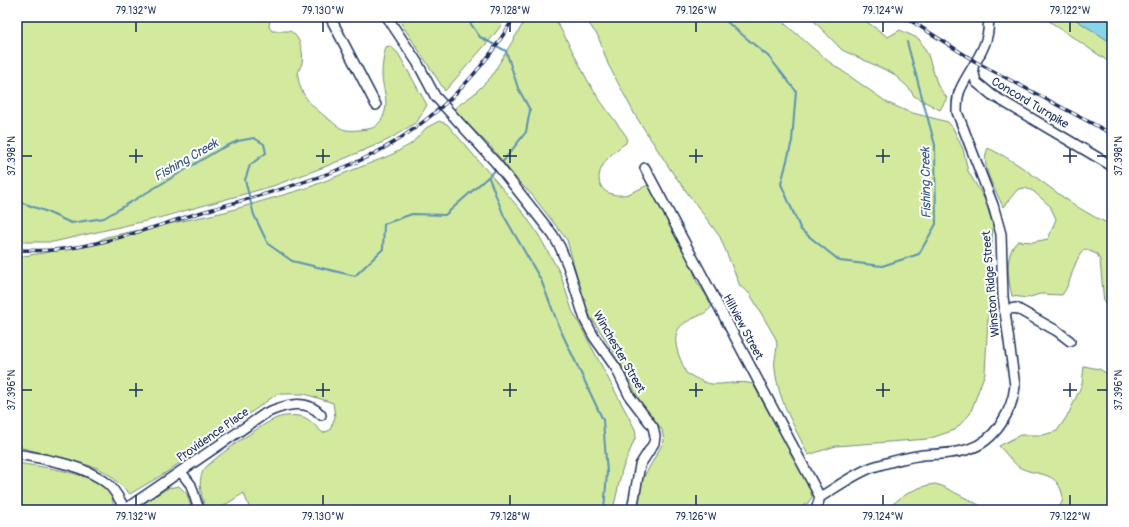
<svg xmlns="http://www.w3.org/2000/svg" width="1129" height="527" font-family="Pangolin,sans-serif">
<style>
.green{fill:#d2e99e;stroke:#768c7e}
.water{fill:#88d5e6;stroke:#5c93b0}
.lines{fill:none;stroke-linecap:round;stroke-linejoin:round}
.stream{stroke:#5c93b0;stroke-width:2}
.minor-casing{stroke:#1b2f5e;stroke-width:12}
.minor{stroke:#fff;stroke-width:9}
.rail-casing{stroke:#1b2f5e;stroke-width:3.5}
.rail{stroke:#fff;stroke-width:2;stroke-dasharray:6;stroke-linecap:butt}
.ticks{fill:none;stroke:#1b2f5e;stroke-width:1.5}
.labels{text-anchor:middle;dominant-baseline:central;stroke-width:4;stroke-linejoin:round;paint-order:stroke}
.street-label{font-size:12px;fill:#1b2f5e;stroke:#fff}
.water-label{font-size:13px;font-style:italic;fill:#365880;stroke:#fff}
.neatline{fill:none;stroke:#1b2f5e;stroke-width:1.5}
.ticks-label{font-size:10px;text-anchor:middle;fill:#1b2f5e}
</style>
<rect width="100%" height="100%" fill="#fff"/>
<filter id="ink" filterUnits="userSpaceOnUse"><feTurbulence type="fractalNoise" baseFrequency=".025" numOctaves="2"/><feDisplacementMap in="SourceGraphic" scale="8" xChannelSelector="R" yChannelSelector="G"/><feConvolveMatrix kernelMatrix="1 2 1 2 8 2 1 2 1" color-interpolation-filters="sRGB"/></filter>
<g filter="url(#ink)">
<path class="green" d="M17,17h253l-1,10 3,4h18c10,5 14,21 12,32 -1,4 -4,7 -4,12 1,21 17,34 32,45 5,4 10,9 16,10 6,1 15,0 21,-1 9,0 16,-9 18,-18 3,-11 -2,-23 -3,-34 0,-10 1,-20 4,-30l4,-1 8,7 29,52 -10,17 -29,18 -61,26 -54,20 -114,32 -106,24h-36z
M397,17h110l-13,18 -49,56z
M527,17h27c13,22 23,44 35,66 11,19 25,36 38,54l-1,6c-9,6 -20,15 -24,24 -10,20 7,32 26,27 6,-2 13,-6 20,-9l39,66 10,31 15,22c-2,14 -34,13 -36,32 -2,12 6,26 10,37 8,4 17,10 26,11 14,1 28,-4 41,0l57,105 2,8 -4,6 -11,7h-159l4,-30 22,-39 -2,-11 -23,-30 -20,-40 -29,-44 -6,-14 -17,-62 -35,-45 -12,-12 -30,-37 -35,-34v-4l19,-14 17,-17z
M584,17h193l51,44 60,42 21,9 39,10 5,6 10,21 5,22 16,27 9,27 -8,148 -15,41 -15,16 -27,9 -92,7 -28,9c-13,-28 -30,-55 -33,-86 -2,-11 4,-20 1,-30l-26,-45 -10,-8 -20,-49 -48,-65 -37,-57 -27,-51 -10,-28z
M810,17h50l28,20 12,-7 19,9 9,16 10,31 9,12 -7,12 -26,-14 -6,-9 -16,-14 -50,-23z
M1043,17h29l40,26v21z
M439,121l8,3 78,91 13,19 22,39 12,37 63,119 1,7 -14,34 -9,40h-363l-6,-17 -27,17h-11c-4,-12 -9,-27 -3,-39 5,-10 62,-49 74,-53 5,-2 15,-3 21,-2 10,0 18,11 25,17l7,-3 5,-13 -2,-14 -28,-9h-28l-110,78 -37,22 -19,-18 -13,-8 -75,-20 -6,-4v-187l71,-11 18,-9 119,-25 82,-24 84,-33 20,-11 15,-16z
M988,148c45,20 78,59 124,77v82l-8,-4 -4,-43 -3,-6 -13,-5c-13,16 -11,32 -22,46l-22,-1 -13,4 -15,-2c-4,-17 -8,-43 6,-55l15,1 15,-3 8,-20 -6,-13 -17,-15 -8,-3 -7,1 -15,18c-7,-17 -24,-41 -15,-59z
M1084,366l15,3 13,7v134h-55c4,-5 7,-10 5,-17 -7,-24 -26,-16 -43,-26 -7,-5 -14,-15 -20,-21l21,-11h23l14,-4 12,-18 13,-29z
M17,463c25,4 78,9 94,31 2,3 2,8 2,12l-3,4h-93z
M935,484l7,2 47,24h-103c14,-13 30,-24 49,-26z
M179,486l8,8 5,16h-60l36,-22z"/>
<path class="water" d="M1072,17h40v26l-36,-23z"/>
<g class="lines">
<path class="stream" d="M466,17l14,20 26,14 12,37 12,22 -4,22 -25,32
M721,17l48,40 27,34 -4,50 -11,43 20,46 39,31 42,5 37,-12 17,-30 -1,-79 -28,-103
M489,178l15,38 37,64 19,49 43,91 4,53 -3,37
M17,201l28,10 26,12 33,-5 116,-69 18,-8 16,-3 10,6 2,9 -16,12 -5,15 9,35 14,29 24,17 63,15 28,-27 1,-25 28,-10 33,1 52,-46"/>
<g class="minor-casing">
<path id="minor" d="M330,17l46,88
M387,17l30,45 18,34 61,67 57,72 7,12 8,19 17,54 9,17 22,31 14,29 23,30 2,9 -1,7 -14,22 -8,45
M973,69l3,13 16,13 120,71
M645,168l175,329
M1004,310l12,-2 41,23 13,10
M17,454c28,5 69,11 91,30 8,7 12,17 17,25
M181,472l10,13 8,25
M820,497c17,-10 34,-23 53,-30 16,-5 34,-10 50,-12 15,-1 32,-1 46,-6 26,-8 43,-37 46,-63l-12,-89 -2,-63 -8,-29 -36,-93c0,-8 0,-17 4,-24 11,-23 31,-44 27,-71
M124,510l142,-97c18,-8 41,-15 55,2
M816,510l4,-13"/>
</g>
<use href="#minor" class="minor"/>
<g class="rail-casing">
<path id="rail" d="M905,17l71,45 136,72
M17,250c12,0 24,1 36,0 50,-4 99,-23 146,-37 47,-14 96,-26 141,-44 73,-28 136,-84 174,-152"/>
</g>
<use href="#rail" class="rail"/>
</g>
</g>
<path class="ticks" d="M136,22v10M323,22v10M510,22v10M696,22v10M883,22v10M1070,22v10M136,149v14M323,149v14M510,149v14M696,149v14M883,149v14M1070,149v14M22,156h10M129,156h14M316,156h14M503,156h14M689,156h14M876,156h14M1063,156h14M1097,156h10M136,383v14M323,383v14M510,383v14M696,383v14M883,383v14M1070,383v14M22,390h10M129,390h14M316,390h14M503,390h14M689,390h14M876,390h14M1063,390h14M1097,390h10M136,495v10M323,495v10M510,495v10M696,495v10M883,495v10M1070,495v10"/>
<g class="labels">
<g class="street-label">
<text transform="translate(1030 103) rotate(31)">Concord Turnpike</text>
<text transform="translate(991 284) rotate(-95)">Winston Ridge Street</text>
<text transform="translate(743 327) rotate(62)">Hillview Street</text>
<text transform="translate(619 352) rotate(60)">Winchester Street</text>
<text transform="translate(213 435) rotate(-35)">Providence Place</text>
</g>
<g class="water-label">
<text transform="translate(186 160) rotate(-30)">Fishing Creek</text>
<text transform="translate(926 183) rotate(-91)">Fishing Creek</text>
</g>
</g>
<rect width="1129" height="527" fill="none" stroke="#fff" stroke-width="44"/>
<rect x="22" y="22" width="1085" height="483" class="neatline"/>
<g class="ticks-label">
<text x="136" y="14">79.132°W</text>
<text x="323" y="14">79.130°W</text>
<text x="510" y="14">79.128°W</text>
<text x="696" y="14">79.126°W</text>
<text x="883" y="14">79.124°W</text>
<text x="1070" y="14">79.122°W</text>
<text transform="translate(11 156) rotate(-90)" y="4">37.398°N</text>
<text transform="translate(1118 156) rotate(-90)" y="4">37.398°N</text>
<text transform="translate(11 390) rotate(-90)" y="4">37.396°N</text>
<text transform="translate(1118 390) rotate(-90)" y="4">37.396°N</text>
<text x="136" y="520">79.132°W</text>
<text x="323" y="520">79.130°W</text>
<text x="510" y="520">79.128°W</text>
<text x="696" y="520">79.126°W</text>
<text x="883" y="520">79.124°W</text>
<text x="1070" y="520">79.122°W</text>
</g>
</svg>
